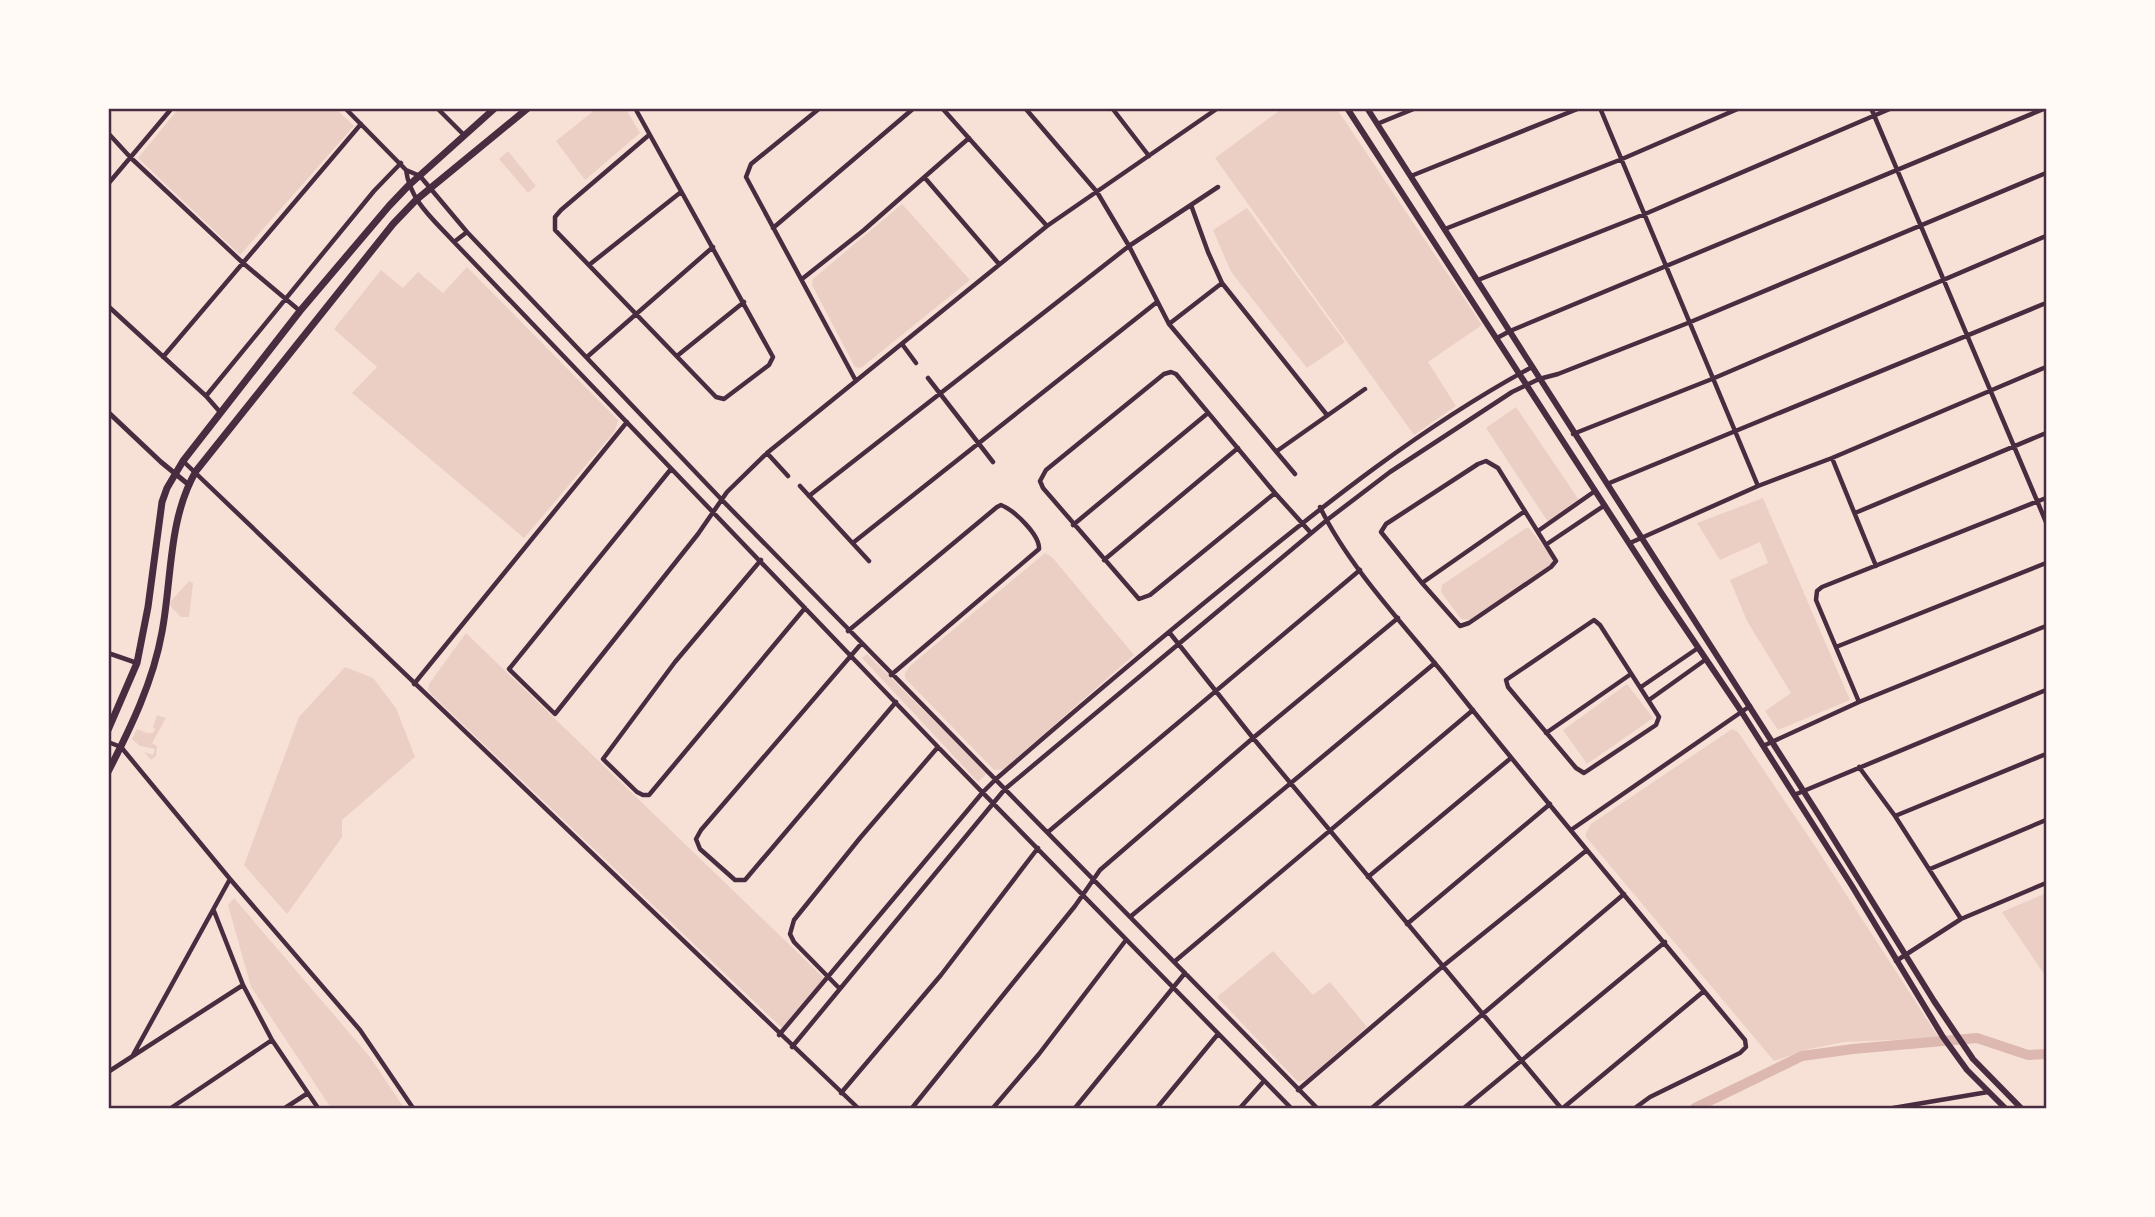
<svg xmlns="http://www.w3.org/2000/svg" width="2155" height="1217" font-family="Cabin,sans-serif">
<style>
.green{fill:#ebcfc5}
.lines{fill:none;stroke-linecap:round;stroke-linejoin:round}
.canal{stroke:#dcb8b0;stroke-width:10}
.minor{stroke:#4a2c40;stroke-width:4.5}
.tertiary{stroke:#4a2c40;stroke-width:5}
.secondary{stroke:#4a2c40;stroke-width:6}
.primary{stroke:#4a2c40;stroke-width:7}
.neatline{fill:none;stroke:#4a2c40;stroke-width:2.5}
</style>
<rect width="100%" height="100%" fill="#f7e1d7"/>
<path class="green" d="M179,108l157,1 18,17 -114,129 -102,-97z
M1283,108l54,1 145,216 -54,37 28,44 -42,29 -199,-277z
M596,109h30l14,24 -55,47 -29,-39z
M508,151l28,35 -8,7 -29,-34z
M902,204l68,76 -109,88 -6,-1 -43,-82 1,-6z
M1247,208l98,134 -38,26 -76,-96 -18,-42z
M467,267l151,153 -3,11 -91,107 -172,-145 25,-26 -43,-38 47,-59 22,18 15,-16 25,21z
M1516,407l63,93 -31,22 -62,-94z
M1763,498l87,202 -72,30 -13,-19 26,-18 -44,-72 -17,-41 38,-17 -8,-21 -40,18 -23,-37z
M1526,528h3l24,30 -1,6 -81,56 -10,-1 -20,-27 1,-7z
M1045,553l7,4 82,98 -130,114 -10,1 -89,-92v-5l6,-8z
M189,581l4,2 -4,34h-8l-10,-10 -1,-5z
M466,633l358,345 -39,49h-4l-349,-332 -4,-5 1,-6z
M867,654l120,119 -9,9 -116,-124z
M345,667l28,11 23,30 19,49 -73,63v17l-55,77 -43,-49 55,-148z
M1627,684l26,34 -66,46 -24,-34z
M157,715l9,3 -14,25 5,3 -1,10 -5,4 -7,-8 9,3 2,-6 -15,-3 -8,-7 5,-10 10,4h6l2,-4 -2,-2z
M1732,729l6,3 77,114 124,192 -95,4 -35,7 -35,12 -188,-224v-4l5,-9z
M2046,893v84l-44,-65z
M234,898l136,159 34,51h-73l-80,-121 -23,-82z
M1273,951l40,44 17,-13 37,45 -60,52 -9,3 -81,-85z"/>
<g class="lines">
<path class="canal" d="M1695,1108l107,-52 51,-7 124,-11 51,17 18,-1"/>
<path class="minor" d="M345,108l61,62 14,6 47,56 255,268 595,608
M437,108l27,27
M635,108l138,249 -4,8 -45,34 -8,-2 -161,-167v-13l6,-7 88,-75
M820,108l-69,56 -5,13 110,204
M942,108l105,118
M1025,108l72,84 32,54 40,78 126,150
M1112,108l37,48
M1600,108l158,378
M1871,108l175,414
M1377,124l39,-16
M108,133l23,25 112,105 57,48
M406,170c4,31 28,50 48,72l484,505 353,361
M1411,176l169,-68
M925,178l74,86
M108,184l64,-76
M1191,205l17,47 14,31 105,132
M773,228l141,-120
M1445,229l177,-70 118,-51
M454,242l13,-10
M589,265l92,-73
M802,279l62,-49 105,-92
M1478,280l167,-66 247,-106
M108,306l98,90 14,16
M1169,324l53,-41
M1497,338l13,-7 536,-223
M902,344l14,19
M677,356l67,-54
M163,357l198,-233
M587,357l126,-110
M928,378l65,84
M206,396l168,-205 27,-28
M1573,434l139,-55 334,-143
M1277,451l88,-62
M767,453l21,23
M1832,458l44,108
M183,461l675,647
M1486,461l12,7 58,93 -5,6 -82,56 -9,3 -38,-43 -41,-51 5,-8 92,-60z
M671,469l-162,200 46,45 143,-180 29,-42 40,-39 280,-227 171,-118
M1607,484l439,-181
M800,486l69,75
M1275,493l-125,102 -11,4 -96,-111 -3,-7 6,-11 118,-96 7,-2 5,2 99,119 36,40
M809,496l320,-250 89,-59
M1320,507c28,59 85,119 127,171 97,122 198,242 298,362l1,7 -6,6 -90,44 -15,11
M1855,513l191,-80
M1073,525l135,-112
M1538,531l57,-40
M854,542l303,-240
M1630,543l128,-57 74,-28 214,-91
M1547,544l58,-39
M761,560l-86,102 -72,97 34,33 6,3h6l156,-187
M1104,560l134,-112
M1422,583l103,-72
M1594,620l6,5 59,92 -3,8 -72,48 -8,-5 -68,-81 -2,-7z
M848,631l149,-124 4,-2c13,5 39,30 38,44l-148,126
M1169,632l84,106 308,370
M861,644l-160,186 -5,9 4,10 35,31h10l151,-178
M1836,647l210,-84
M108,653l29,10
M414,684l213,-262
M1641,687l57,-39
M1649,700l56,-40
M1859,702l-43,-102 1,-9 5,-4 224,-89
M1546,733l85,-59
M108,742l13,5 109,132 130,151 53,78
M1763,746l96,-44 187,-76
M1859,767l36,49 66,103
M1794,795l252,-105
M1895,816l151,-62
M1571,830l179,-124
M1048,832l312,-262
M1930,869l116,-49
M1368,877l143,-119
M214,911l29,74 29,55 46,68
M1130,917l305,-254
M1407,924l143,-120
M1896,961l65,-42 85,-36
M1174,962l299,-252
M840,989l-46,-47 -4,-8 4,-14 66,-82 78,-91
M779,1035l204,-243 13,-13c77,-67 155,-133 235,-198 95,-78 192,-155 301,-214
M792,1047l213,-258 322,-269 63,-48 122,-80 27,-13 19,-5 130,-51 358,-150
M133,1055l97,-176
M108,1072l135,-87
M1298,1090l145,-124 144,-116
M841,1093l100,-118 97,-127
M171,1108l101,-68
M285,1108l23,-15
M912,1108l163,-202 25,-36 153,-132 145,-120
M993,1108l46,-54 87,-114
M1075,1108l110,-135
M1157,1108l61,-74
M1240,1108l24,-27
M1372,1108l252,-214
M1464,1108l201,-166
M1563,1108l141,-117
M1893,1108l95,-16"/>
<path class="tertiary" d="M108,412l53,50 28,23"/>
<path class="secondary" d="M1347,108l313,483 81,120 111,175 91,151 24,33 38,38
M1367,108l453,709 114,184 39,58 48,49"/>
<path class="primary" d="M108,730l29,-67 11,-56 14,-105 5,-14 16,-27 117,-150 89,-105 19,-20 87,-78
M108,772c23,-45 45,-90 54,-140 10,-53 6,-113 34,-161l197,-247 23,-24 112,-92"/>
</g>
<rect width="2155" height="1217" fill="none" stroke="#fffaf5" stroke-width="220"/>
<rect x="110" y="110" width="1935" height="997" class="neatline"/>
</svg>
